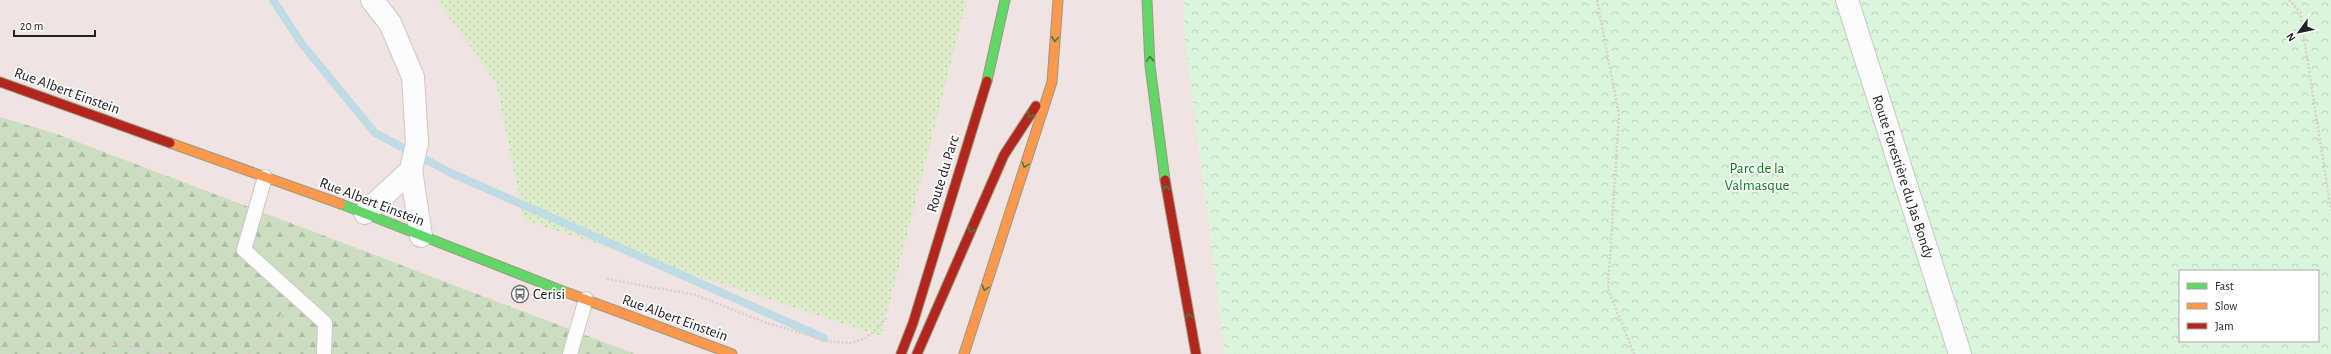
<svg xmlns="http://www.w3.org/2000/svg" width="2331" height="354" font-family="'Alegreya Sans',sans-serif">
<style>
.commercial{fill:#f1e3e1;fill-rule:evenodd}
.grass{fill:url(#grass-dots)}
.forest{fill:url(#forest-firs)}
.park{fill:url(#park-crowns);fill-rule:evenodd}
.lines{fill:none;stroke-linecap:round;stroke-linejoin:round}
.stream{stroke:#bfdbe3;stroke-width:8}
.lane-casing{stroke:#c9c8c7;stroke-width:16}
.street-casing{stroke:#c9c8c7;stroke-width:24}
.fast-casing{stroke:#999a82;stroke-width:11}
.slow-casing{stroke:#999a82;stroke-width:11}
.jam-casing{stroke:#999a82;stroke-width:11}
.path{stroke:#dccecd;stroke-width:2.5;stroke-dasharray:2 2;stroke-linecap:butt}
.lane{stroke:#fdfcfc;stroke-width:14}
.street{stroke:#fdfcfc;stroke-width:22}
.fast{stroke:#63d668;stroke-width:9}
.slow{stroke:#ff974d;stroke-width:9}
.jam{stroke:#b3261e;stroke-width:9}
.oneway{stroke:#427c45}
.labels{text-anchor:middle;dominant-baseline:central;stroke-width:3.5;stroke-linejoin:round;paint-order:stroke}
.street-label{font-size:15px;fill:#222;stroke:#fff}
.park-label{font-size:15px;fill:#0c8416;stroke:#fff}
.poi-label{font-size:15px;fill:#222;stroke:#fff;text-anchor:start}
</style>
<defs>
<pattern id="grass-dots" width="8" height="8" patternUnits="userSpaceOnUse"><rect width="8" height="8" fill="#ddeccb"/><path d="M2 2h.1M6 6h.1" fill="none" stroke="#bdcaae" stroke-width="1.8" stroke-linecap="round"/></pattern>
<pattern id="forest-firs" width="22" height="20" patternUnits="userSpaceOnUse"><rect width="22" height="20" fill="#cbdec1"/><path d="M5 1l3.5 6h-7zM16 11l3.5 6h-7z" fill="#aebea6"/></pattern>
<pattern id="park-crowns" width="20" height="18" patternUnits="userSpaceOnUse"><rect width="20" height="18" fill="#daf5da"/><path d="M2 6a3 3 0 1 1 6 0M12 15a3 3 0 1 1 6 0" fill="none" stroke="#bbd2bb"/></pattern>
</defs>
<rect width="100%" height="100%" fill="#f0eeeb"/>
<path class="commercial" d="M0,0h2331v354h-2331zM2180,271h138v70h-138z"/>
<path class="grass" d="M437,0h530l-86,336 -357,-116 -28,-137z"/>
<path class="forest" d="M0,117l54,16 581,221h-635z"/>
<path class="park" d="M1184,0h1147v354h-1106l-40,-313zM2180,271h138v70h-138z"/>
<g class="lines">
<path class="stream" d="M273,0l29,44 73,89 76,40 373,165"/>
<g class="lane-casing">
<path id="lane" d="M265,177l-21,73 81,73 -1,31
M570,354l16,-55"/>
</g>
<g class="street-casing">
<path id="street" d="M372,0l18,23 23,54 4,66 -6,27 10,66
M1847,0l113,354
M365,213l46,-43"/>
</g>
<g class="fast-casing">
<path id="fast" d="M1147,0l3,66 15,114
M987,81l18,-81
M341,204l227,89"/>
</g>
<g class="slow-casing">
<path id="slow" d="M170,143l171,61
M568,293l164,61
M964,354l88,-272 6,-82"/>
</g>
<g class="jam-casing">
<path id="jam" d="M0,82l170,61
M1165,180l31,174
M901,354l12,-31 74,-242
M917,354l87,-199 32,-49"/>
</g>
<path class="path" d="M1597,0l22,115 -11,174 26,65
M2289,0l11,12 31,199
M607,279l89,16 68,27 63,19 24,2 13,-4 12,-9 11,-13
M71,354l2,-3 43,-7 50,10
M248,354l23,-15 11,-26"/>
<use href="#lane" class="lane"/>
<use href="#street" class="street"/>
<use href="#fast" class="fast"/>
<use href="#slow" class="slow"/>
<use href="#jam" class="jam"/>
</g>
<defs><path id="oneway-chevron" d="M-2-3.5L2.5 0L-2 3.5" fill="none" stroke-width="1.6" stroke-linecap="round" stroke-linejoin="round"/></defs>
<g class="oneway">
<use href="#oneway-chevron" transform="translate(1055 39) rotate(95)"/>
<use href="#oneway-chevron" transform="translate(1150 59) rotate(-92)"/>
<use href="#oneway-chevron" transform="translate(1030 115) rotate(123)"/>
<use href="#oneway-chevron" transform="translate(1025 165) rotate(108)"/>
<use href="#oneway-chevron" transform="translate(1166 188) rotate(-100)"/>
<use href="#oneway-chevron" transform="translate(971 230) rotate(114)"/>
<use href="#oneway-chevron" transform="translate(985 288) rotate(108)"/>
<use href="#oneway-chevron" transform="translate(1189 316) rotate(-100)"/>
</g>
<defs>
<g id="bus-ring" transform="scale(0.9)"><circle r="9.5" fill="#fff" stroke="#6a6968" stroke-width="1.5"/><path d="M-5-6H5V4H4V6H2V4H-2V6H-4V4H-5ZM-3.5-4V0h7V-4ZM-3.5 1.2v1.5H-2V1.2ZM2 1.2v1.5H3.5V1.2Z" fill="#6a6968"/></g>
</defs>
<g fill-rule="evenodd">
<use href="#bus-ring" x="520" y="294"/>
</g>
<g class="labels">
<g class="street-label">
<text transform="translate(67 91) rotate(20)">Rue Albert Einstein</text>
<text transform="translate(943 174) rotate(-73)">Route du Parc</text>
<text transform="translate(1903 177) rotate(72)">Route Forestière du Jas Bondy</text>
<text transform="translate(372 202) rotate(21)">Rue Albert Einstein</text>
<text transform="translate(675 318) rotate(20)">Rue Albert Einstein</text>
</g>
<g class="park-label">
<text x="1757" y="168">Parc de la<tspan x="1757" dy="17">Valmasque</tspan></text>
</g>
<g class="poi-label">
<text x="533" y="294">Cerisi</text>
</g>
</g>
<rect x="2179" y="270" width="140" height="72" fill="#ffffff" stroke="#a7a7a7"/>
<rect x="2187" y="283" width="20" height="6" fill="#63d668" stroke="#a7a7a7"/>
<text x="2215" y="290" font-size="12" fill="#222222">Fast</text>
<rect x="2187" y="303" width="20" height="6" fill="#ff974d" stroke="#a7a7a7"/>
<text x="2215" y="310" font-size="12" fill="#222222">Slow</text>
<rect x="2187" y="323" width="20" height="6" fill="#b3261e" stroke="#a7a7a7"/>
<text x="2215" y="330" font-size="12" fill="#222222">Jam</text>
<g transform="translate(2299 32) rotate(237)" stroke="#ffffff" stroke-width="3" paint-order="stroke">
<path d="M0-3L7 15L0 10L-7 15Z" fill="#222222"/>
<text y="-6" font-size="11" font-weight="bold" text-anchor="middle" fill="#222222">N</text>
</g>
<path d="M14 30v6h81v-6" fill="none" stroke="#222222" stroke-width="2"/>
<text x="20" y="30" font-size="12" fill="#222222" stroke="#ffffff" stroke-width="3" paint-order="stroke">20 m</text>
</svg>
